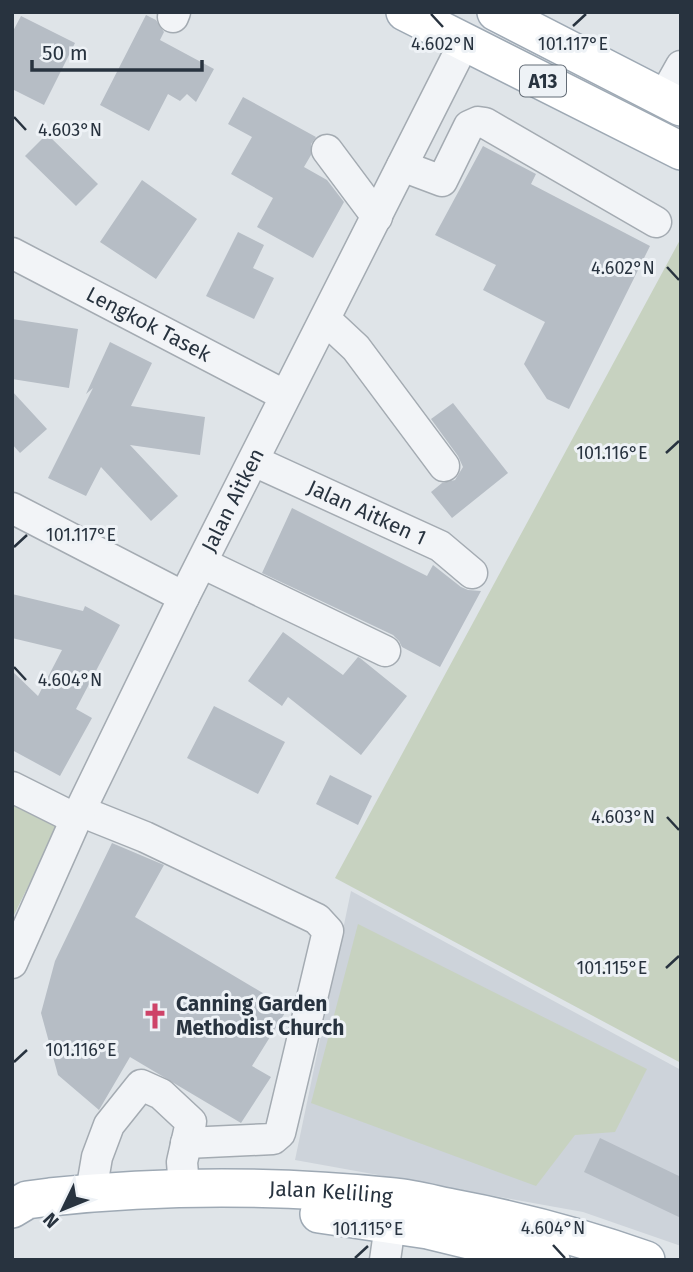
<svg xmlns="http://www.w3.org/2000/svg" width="693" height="1272" font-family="'Fira Sans',sans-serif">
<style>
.built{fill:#cdd3da}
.green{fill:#c7d2c0}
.building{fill:#b6bdc5}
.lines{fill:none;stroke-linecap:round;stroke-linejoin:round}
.minor-casing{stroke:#a4abb2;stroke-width:33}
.major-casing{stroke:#9ea9b4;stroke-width:40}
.minor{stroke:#f2f4f7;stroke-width:30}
.major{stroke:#fff;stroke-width:37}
.ticks{fill:none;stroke:#28333f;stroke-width:2.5}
.labels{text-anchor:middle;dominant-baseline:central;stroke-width:6;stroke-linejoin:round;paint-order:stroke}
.shield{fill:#eef2f6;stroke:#636c76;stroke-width:2}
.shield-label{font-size:19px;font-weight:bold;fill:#28333f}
.street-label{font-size:21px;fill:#28333f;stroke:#eef2f6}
.poi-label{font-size:21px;font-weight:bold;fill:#28333f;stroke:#eef2f6;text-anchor:start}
.ticks-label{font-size:18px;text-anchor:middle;fill:#28333f;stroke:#eef2f6;stroke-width:6;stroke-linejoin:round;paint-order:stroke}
</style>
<rect width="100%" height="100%" fill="#dfe4e8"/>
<path class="built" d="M351,891l330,179v176l-98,-34 -288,-52z"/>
<path class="green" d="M681,238v825l-346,-185z
M12,802l46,24 -46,93z
M358,924l289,145 -32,63 -40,3 -39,51 -225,-83z"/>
<path class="building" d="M146,15l10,5 8,12 -4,8 54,29 -18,33 -9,-8 -7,7 -12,-7 -19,37 -49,-26z
M21,16l54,27 -31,62 -32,-16v-56z
M243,97l73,40 -5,7v11l-7,12 23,13 17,22 -31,56 -56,-31 16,-29 -42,-24 21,-37 -24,-13z
M47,134l51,50 -22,22 -51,-50z
M483,146l53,28 -5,10 119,62 -81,163 -22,-10 -23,-35 21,-42 -62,-32 13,-25 -61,-30z
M142,180l55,39 -41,60 -56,-37z
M238,232l26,13 -11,23 21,10 -20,41 -48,-23z
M12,319l66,10 -9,59 -57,-9z
M110,342l42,21 -21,43 74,11 -5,38 -70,-10 48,51 -27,25 -50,-54 -15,29 -38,-18 45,-90 -7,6z
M12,391l35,38 -27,24 -8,-9z
M453,403l55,70 -56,45 -21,-26 11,-9 13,-3 8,-13 -5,-11 -27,-37z
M292,508l135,68 6,-11 28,22 7,3 13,1 -41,76 -38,-20 -3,-6 -6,-6 -131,-62z
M12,594l71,17 2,-5 35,19 -44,84 16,9 -32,58 -48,-26v-79l26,25 24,-46 -50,-12z
M283,632l60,43 15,-18 2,1 47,38 -46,59 -73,-58 -6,9 -34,-25z
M214,706l71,36 -27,52 -71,-36z
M330,775l42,21 -14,29 -42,-21z
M112,843l52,22 -29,52 153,91 -36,58 19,11 -30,46 -111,-66 -31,53 -41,-35 -17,-62 14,-52z
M600,1138l81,39v41l-97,-46z"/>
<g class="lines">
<g class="minor-casing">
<g id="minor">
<path d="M173,17l2,-5"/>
<path d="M663,98l18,-32"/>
<path d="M327,150l50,67"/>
<path d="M402,166l40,15 27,-55 9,-4 7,1 171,99"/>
<path id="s1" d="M12,253l272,142"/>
<path d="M325,319l31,29 88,118"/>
<path id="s2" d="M254,461l186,85 32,27"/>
<path d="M12,508l172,89"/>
<path d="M202,563l183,88"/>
<path d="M12,787l64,32"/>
<path d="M80,811l65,26 172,82 11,12 -48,202 -7,6 -87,4"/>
<path id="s3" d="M12,963l64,-144 108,-222 281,-556"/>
<path d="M91,1192l6,-35 12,-32 32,-40 20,9 30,28 -9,40 2,25"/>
<path d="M385,1260l5,-35"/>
</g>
</g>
<g class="major-casing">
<g id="major">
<path d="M405,12l276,139"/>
<path d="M496,12l185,95"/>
<path id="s4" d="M12,1209l15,-9 23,-3c114,-12 229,-12 344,0 21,2 42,8 63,12 64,12 127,29 189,51"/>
<path d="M319,1214l109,16 123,30"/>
</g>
</g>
<use href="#minor" class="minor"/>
<use href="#major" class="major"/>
</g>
<path class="ticks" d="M431,14l12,13M573,26l13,-12M14,117l12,13M667,267l12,13M666,453l13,-12M14,547l13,-12M14,667l12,13M667,817l12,13M666,968l13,-12M14,1062l13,-12M553,1245l12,13M355,1258l13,-12"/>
<defs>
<g id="church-bare" transform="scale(2.1)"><path d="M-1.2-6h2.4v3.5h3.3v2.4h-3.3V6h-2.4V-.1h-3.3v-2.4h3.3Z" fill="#ce4368" stroke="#eef2f6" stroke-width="2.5" paint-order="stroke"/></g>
</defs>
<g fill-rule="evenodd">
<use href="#church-bare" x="155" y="1016"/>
</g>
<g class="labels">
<rect class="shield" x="520" y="65.5" width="46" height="31" rx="5"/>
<g class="shield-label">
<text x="543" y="81">A13</text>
</g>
<g class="street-label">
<text stroke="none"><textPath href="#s1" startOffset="154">Lengkok Tasek</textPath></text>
<text stroke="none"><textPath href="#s3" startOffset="513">Jalan Aitken</textPath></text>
<text stroke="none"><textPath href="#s2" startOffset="124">Jalan Aitken 1</textPath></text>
<text stroke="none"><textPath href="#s4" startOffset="322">Jalan Keliling</textPath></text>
</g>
<g class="poi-label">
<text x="176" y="1004">Canning Garden<tspan x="176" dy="24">Methodist Church</tspan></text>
</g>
</g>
<g class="ticks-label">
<text x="573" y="50">101.117°E</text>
<text x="443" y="50">4.602°N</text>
<text x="70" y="136">4.603°N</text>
<text x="623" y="274">4.602°N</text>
<text x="612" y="459">101.116°E</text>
<text x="81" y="541">101.117°E</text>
<text x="70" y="686">4.604°N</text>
<text x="623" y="823">4.603°N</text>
<text x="612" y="974">101.115°E</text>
<text x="81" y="1056">101.116°E</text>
<text x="553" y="1234">4.604°N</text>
<text x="368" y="1235">101.115°E</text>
</g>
<rect width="693" height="1272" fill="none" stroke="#28333f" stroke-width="28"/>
<g transform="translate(63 1209) rotate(227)" stroke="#eef2f6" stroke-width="5" paint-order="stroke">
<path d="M0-5L12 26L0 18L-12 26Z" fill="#28333f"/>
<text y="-10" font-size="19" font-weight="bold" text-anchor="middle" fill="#28333f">N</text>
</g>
<path d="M32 60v10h170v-10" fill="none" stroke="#28333f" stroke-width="3.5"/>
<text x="42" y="60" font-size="21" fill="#28333f" stroke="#eef2f6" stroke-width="5" paint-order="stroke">50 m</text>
</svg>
